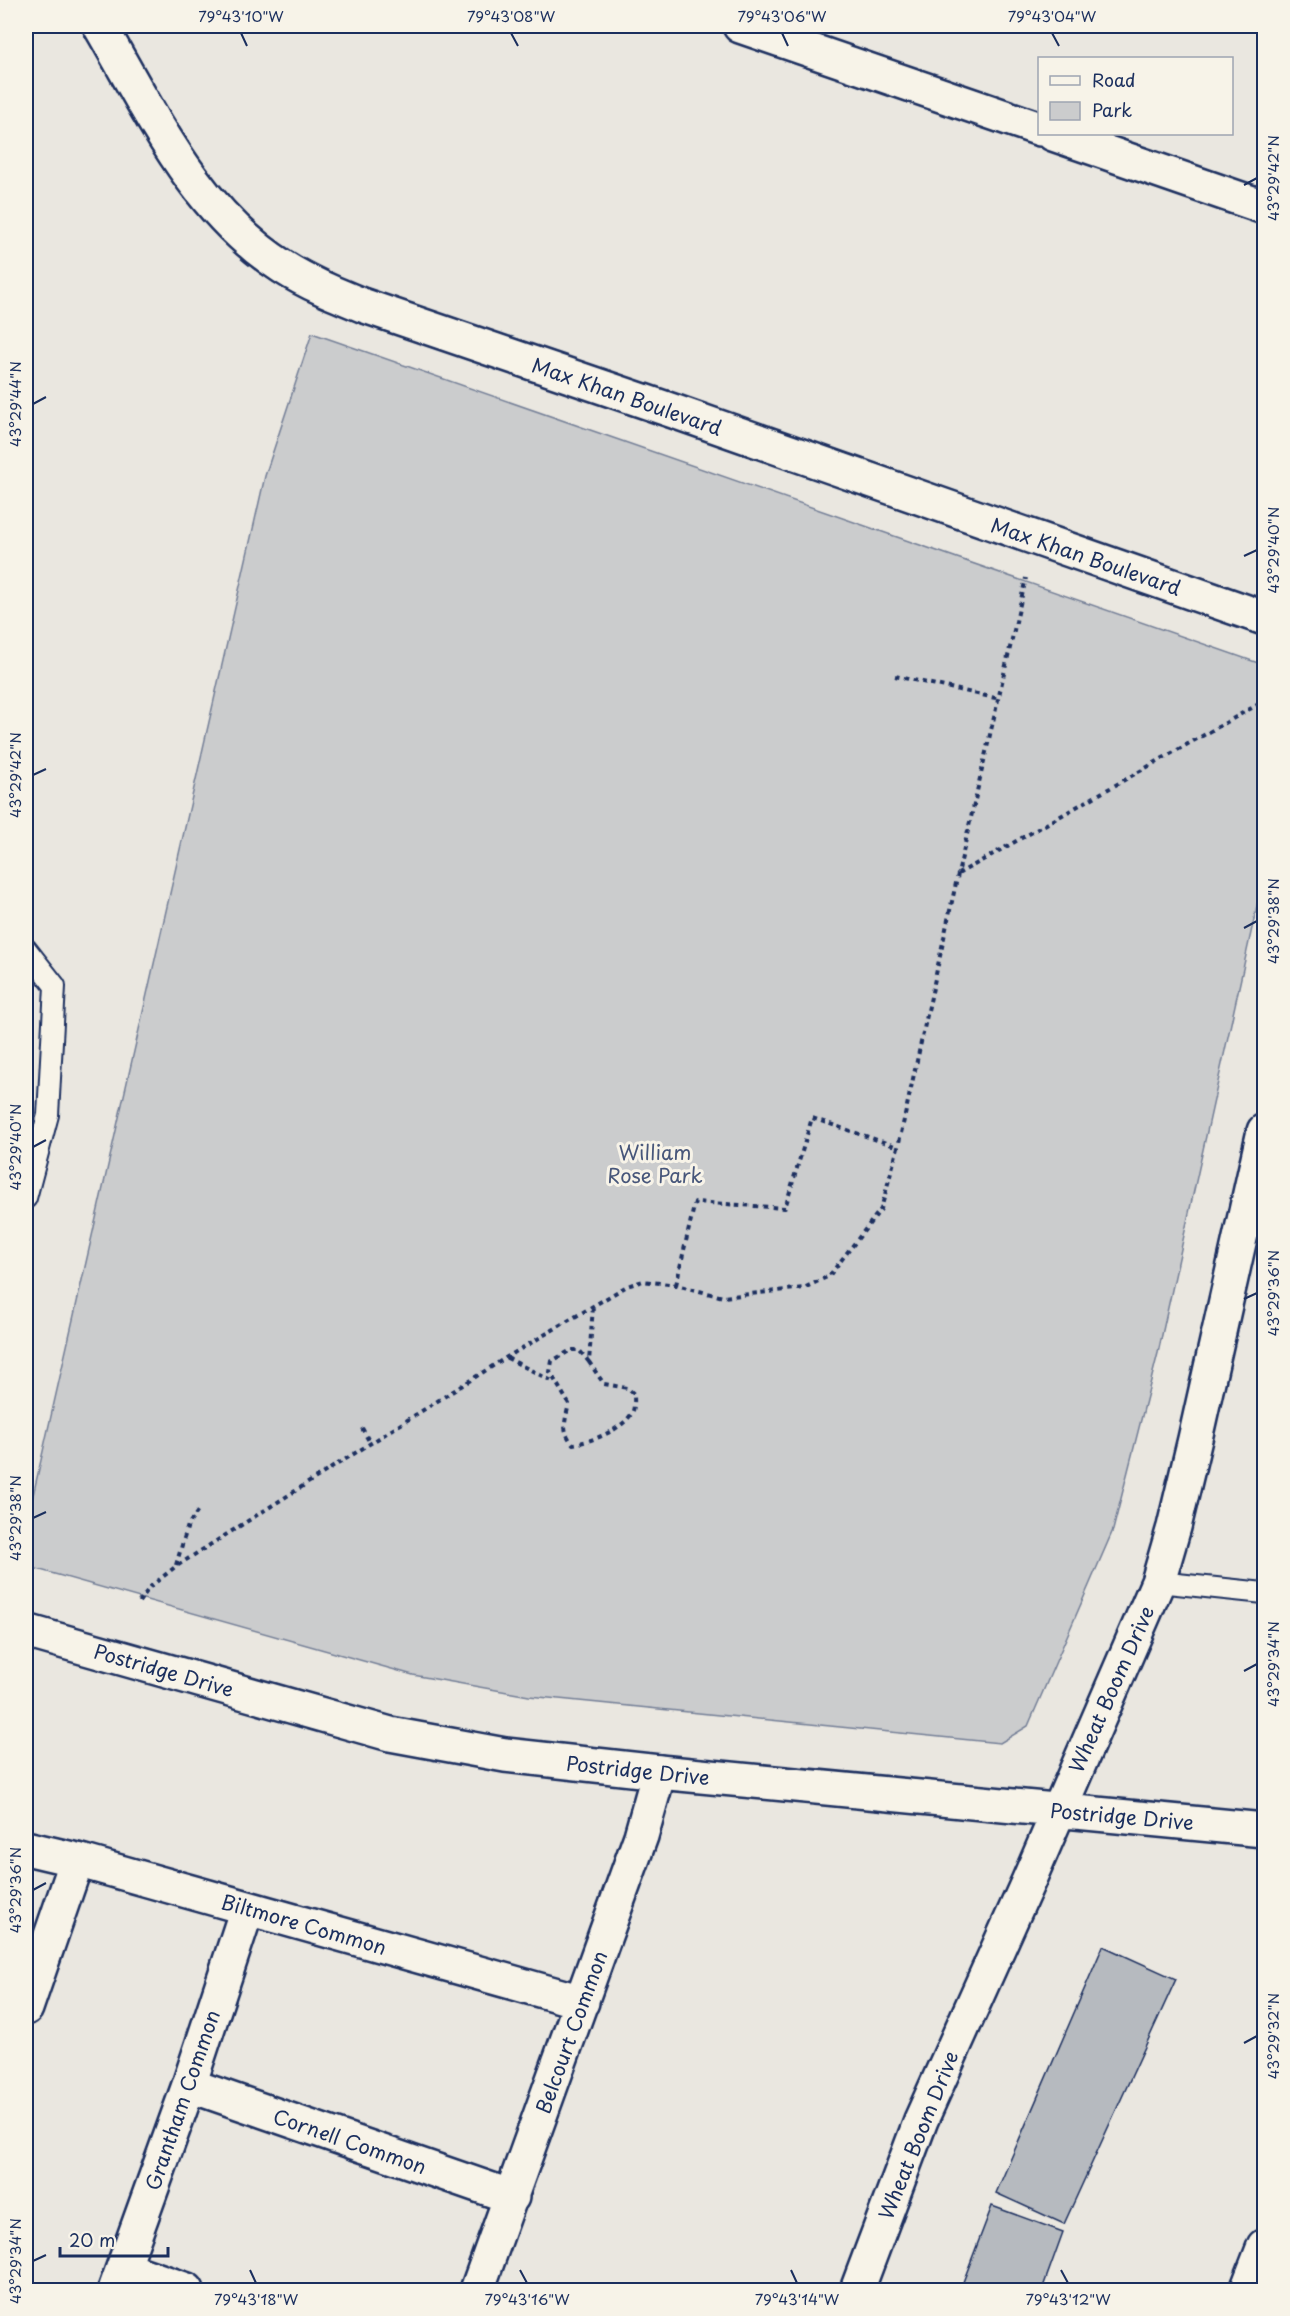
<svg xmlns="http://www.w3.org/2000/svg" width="1290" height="2316" font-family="'Playpen Sans',sans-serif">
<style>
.green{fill:#cbcccd;stroke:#737e96;stroke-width:1.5}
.building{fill:#b6babf;stroke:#1b2f5e;stroke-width:1.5}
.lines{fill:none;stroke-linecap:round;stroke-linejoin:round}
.lane-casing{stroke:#1b2f5e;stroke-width:24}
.street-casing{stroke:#1b2f5e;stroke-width:38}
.secondary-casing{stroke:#1b2f5e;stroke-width:38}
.path{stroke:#1b2f5e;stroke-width:4;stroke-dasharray:4.5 4.5;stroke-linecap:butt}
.lane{stroke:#f7f3e8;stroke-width:20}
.street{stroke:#f7f3e8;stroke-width:33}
.secondary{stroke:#f7f3e8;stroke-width:33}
.ticks{fill:none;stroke:#1b2f5e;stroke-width:2}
.labels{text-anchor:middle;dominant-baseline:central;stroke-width:6;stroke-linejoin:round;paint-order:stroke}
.street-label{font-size:20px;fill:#1b2f5e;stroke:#f7f3e8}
.park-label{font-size:20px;fill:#47567a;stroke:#f7f3e8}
.neatline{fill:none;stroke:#1b2f5e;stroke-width:2}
.ticks-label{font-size:15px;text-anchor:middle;fill:#1b2f5e}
</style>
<rect width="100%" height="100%" fill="#eae7e0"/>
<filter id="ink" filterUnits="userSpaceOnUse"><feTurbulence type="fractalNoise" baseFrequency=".0167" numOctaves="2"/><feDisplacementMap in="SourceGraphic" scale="12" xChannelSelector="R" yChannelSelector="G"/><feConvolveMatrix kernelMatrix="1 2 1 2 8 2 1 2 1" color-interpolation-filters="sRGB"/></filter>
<g filter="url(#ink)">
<path class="green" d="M312,333l952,332v209l-106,479 -45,177 -85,196 -28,17 -471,-47 -116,-21 -387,-109v-40l239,-1050z"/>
<path class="building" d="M1103,1946l73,33 -112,245 -68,-31z
M992,2206l71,26 -21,58h-82z"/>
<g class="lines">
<g class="lane-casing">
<path id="lane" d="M26,949l29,37 -7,129 -22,83
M1158,1582l106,11"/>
</g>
<g class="street-casing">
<path id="street" d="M100,26c51,87 95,185 183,241 25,16 52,27 79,38l314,107 588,206
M740,26l300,103
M1053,134l211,73
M26,1848l51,12 505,142
M26,2008l51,-148
M189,2085l323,112
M123,2268l64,22
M115,2290l74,-205 58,-176
M477,2290l164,-454 18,-64
M1247,2290l17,-44"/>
</g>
<g class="secondary-casing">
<path id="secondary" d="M26,1631l364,103 115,21 154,17 605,58
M857,2290l64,-170 107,-238 130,-300 16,-55 21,-88 69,-308"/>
</g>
<path class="path" d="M895,676l105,23
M958,874l306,-173
M676,1285l19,-83 90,6 27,-90 86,29
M507,1358l47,24
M589,1362l-10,-12h-8l-19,11 -2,11 19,32c-4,17 -8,26 4,40 18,-2 49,-14 59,-31 3,-6 2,-13 2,-19l-7,-6 -23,-4 -15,-22 4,-56
M362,1428l8,15
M176,1565l12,-40 10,-14
M139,1602l11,-15 25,-20 332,-210 120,-71 16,-5 33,4 47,12 81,-9 25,-12 52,-67 17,-62 60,-273 68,-296"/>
<use href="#lane" class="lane"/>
<use href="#street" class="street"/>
<use href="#secondary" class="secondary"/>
</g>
</g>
<path class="ticks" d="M241,33l6,13M511,33l7,13M782,33l6,13M1052,33l7,13M1244,185l13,-7M33,404l13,-7M1244,556l13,-6M33,775l13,-6M1244,928l13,-7M33,1147l13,-7M1244,1299l13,-6M33,1518l13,-6M1244,1671l13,-7M33,1890l13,-7M1244,2043l13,-7M33,2261l13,-6M250,2270l6,13M520,2270l7,13M791,2270l6,13M1061,2270l7,13"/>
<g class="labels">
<g class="street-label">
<text transform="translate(627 396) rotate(19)">Max Khan Boulevard</text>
<text transform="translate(1086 556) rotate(19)">Max Khan Boulevard</text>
<text transform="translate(164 1670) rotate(16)">Postridge Drive</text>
<text transform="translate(1111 1689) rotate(-66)">Wheat Boom Drive</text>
<text transform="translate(638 1770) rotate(6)">Postridge Drive</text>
<text transform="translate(1122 1816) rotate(5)">Postridge Drive</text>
<text transform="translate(304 1924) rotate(16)">Biltmore Common</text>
<text transform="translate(571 2032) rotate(-70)">Belcourt Common</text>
<text transform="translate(182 2100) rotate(-71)">Grantham Common</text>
<text transform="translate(918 2135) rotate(-68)">Wheat Boom Drive</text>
<text transform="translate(350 2141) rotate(19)">Cornell Common</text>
</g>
<g class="park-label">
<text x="655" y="1152">William<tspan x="655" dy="23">Rose Park</tspan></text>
</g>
</g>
<rect width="1290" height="2316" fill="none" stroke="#f7f3e8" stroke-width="66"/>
<rect x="1038" y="57" width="195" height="78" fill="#f7f3e8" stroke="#9fa5b1" stroke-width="1.5"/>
<rect x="1050" y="76" width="30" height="9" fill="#f7f3e8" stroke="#9fa5b1" stroke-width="1.5"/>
<text x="1092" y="87" font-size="18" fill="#1b2f5e">Road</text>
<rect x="1050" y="102" width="30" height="18" fill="#cbcccd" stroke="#9fa5b1" stroke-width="1.5"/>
<text x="1092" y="117" font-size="18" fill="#1b2f5e">Park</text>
<path d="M60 2247v9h108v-9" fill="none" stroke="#1b2f5e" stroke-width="3"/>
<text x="69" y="2247" font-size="18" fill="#1b2f5e" stroke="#f7f3e8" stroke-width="4.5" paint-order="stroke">20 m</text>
<rect x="33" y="33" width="1224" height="2250" class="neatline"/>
<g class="ticks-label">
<text x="241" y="22">79°43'10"W</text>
<text x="511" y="22">79°43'08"W</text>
<text x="782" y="22">79°43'06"W</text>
<text x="1052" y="22">79°43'04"W</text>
<text transform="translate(1274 178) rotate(-90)" y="5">43°29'42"N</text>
<text transform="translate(16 404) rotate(-90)" y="5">43°29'44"N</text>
<text transform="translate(1274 550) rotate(-90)" y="5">43°29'40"N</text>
<text transform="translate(16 775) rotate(-90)" y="5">43°29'42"N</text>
<text transform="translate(1274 921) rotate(-90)" y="5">43°29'38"N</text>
<text transform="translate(16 1147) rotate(-90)" y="5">43°29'40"N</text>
<text transform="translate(1274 1293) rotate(-90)" y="5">43°29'36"N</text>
<text transform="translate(16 1518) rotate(-90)" y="5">43°29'38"N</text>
<text transform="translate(1274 1664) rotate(-90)" y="5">43°29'34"N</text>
<text transform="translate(16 1890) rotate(-90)" y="5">43°29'36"N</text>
<text transform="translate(1274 2036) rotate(-90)" y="5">43°29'32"N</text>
<text transform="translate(16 2261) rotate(-90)" y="5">43°29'34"N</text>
<text x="256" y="2305">79°43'18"W</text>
<text x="527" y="2305">79°43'16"W</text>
<text x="797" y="2305">79°43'14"W</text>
<text x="1068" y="2305">79°43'12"W</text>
</g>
</svg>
